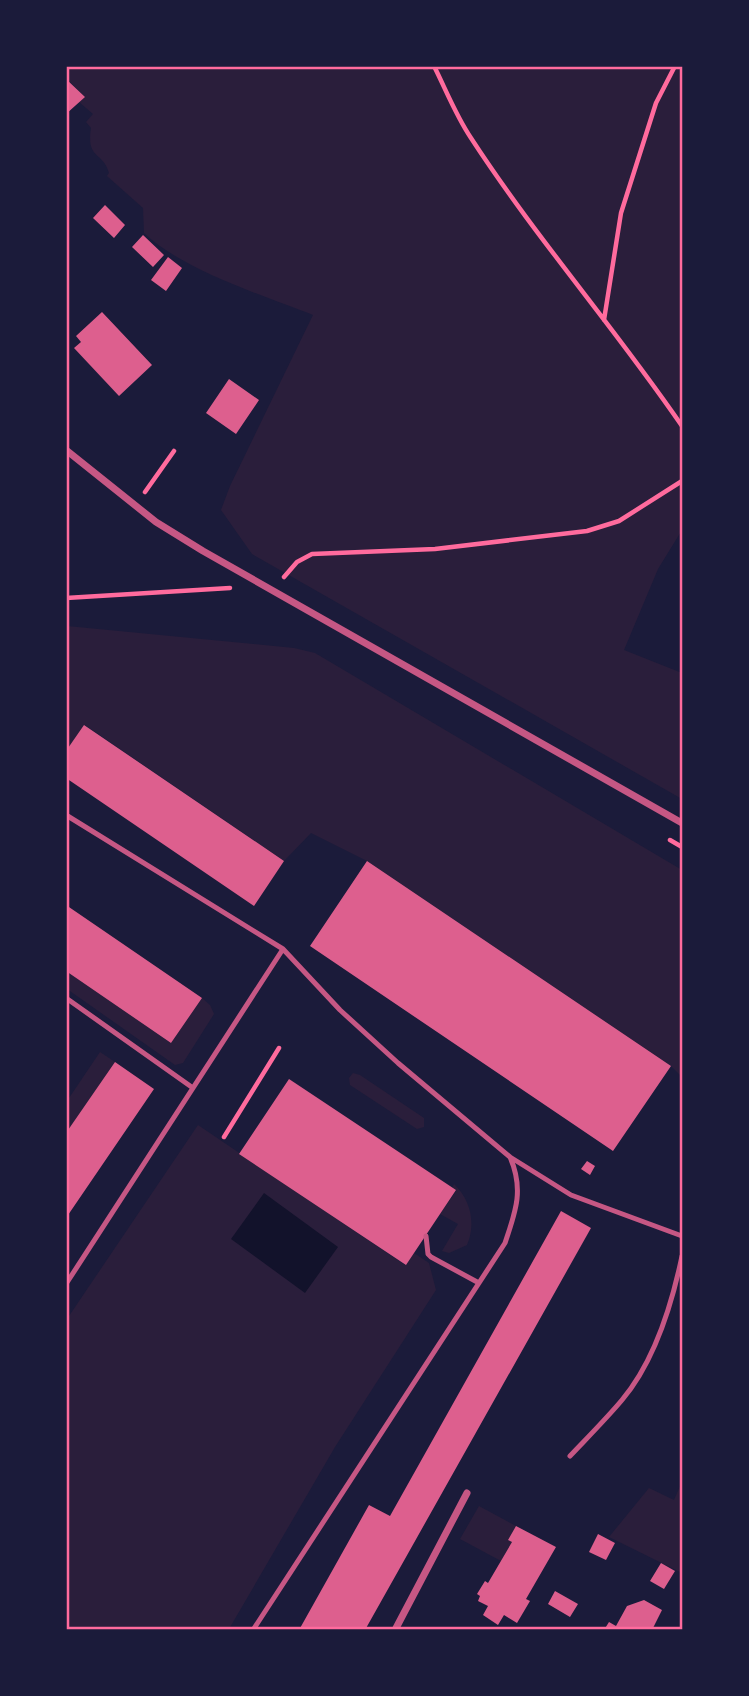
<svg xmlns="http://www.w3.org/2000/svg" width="749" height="1696" font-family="'Sofia Sans Condensed',sans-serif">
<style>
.green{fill:#2a1e3b}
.water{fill:#12122b}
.building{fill:#dd5f8e}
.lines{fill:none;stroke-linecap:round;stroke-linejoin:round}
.path{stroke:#ff6b9d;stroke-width:4.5}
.service{stroke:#c65784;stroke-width:5}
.minor{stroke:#c65784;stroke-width:7}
.neatline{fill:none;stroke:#ff6b9d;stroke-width:2.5}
</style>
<rect width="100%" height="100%" fill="#1b1b3a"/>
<path class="green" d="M68,66l614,1v463l-24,39 -34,81 58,23v126l-430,-245 -31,-44 9,-24 83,-171c-51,-20 -130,-45 -169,-82l-1,-25 -36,-32 2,-3c-6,-22 -23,-13 -18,-45l-5,-6 7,-8 -14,-12 5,-6 -17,-17z
M67,626l227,22 21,5 367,217v207l-11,-11 -304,-205 -56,-28 -27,28 -199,-136 -18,26z
M67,971l104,72 31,-45 8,7 4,9 -31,49 -8,2 -108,-76z
M100,1052l15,10 -48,71v-32z
M353,1073l7,2 64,43v9l-7,2 -67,-44 -1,-7z
M198,1125l207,140 9,-12 15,10 7,27 -101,157 -106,182 -162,1v-311z
M454,1184c17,16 22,40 13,61l-18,8 -7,-2 16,-27 -18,-10 16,-23 -4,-3z
M682,1482v91l-73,-36 40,-49 25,12z
M479,1506l37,20 -8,14 4,2 -11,19 -41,-22z"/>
<path class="water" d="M264,1193l74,54 -33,46 -74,-54z"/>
<path class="building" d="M66,79l19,18 -19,17z
M105,205l20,20 -11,13 -21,-20z
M143,235l21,20 -11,12 -21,-20z
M168,257l14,11 -16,23 -15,-11z
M102,312l50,53 -33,31 -45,-48 7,-6 -5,-6z
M229,379l30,21 -23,34 -30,-21z
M84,725l200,136 -30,45 -188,-128v-27z
M367,861l304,205 -58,85 -303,-205z
M66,905l136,93 -31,45 -105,-72z
M115,1062l39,27 -88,129v-85z
M289,1079l167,111 -50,75 -167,-111z
M587,1161l8,5 -5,9 -9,-6z
M561,1211l30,17 -226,402h-66l70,-125 21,11z
M516,1526l40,21 -30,52 4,2 -13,22 -13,-8 -6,10 -15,-10 5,-9 -10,-5 2,-5 -3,-2 8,-13 3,2 24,-41 -4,-2z
M598,1534l17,9 -9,17 -17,-8z
M661,1563l14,8 -11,18 -14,-8z
M555,1591l23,13 -8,13 -22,-13z
M644,1600l18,10 -10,20h-48l5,-8 7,4 11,-20z"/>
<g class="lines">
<path class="path" d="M434,66c12,24 22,50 37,72 65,100 144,190 211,288
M604,320l17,-107 35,-110 19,-37
M145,492l29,-41
M284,577l13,-15 15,-8 123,-5 152,-18 32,-10 63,-40
M66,598l164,-10
M670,840l12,7
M224,1137l55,-89"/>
<path class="service" d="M66,815l217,134 -217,335
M66,998l127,90
M510,1157l61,38 111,41
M426,1236l2,18 3,3 48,26
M570,1456c18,-19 36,-37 52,-56 32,-38 50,-96 60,-144
M253,1630l252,-387c11,-32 19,-54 5,-86l-112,-94 -58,-53 -57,-61"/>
<path class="minor" d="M66,450l90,72 47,29 479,272
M395,1630l72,-137"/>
</g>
<rect width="749" height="1696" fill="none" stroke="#1b1b3a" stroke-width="136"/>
<rect x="68" y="68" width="613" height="1560" class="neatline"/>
</svg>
